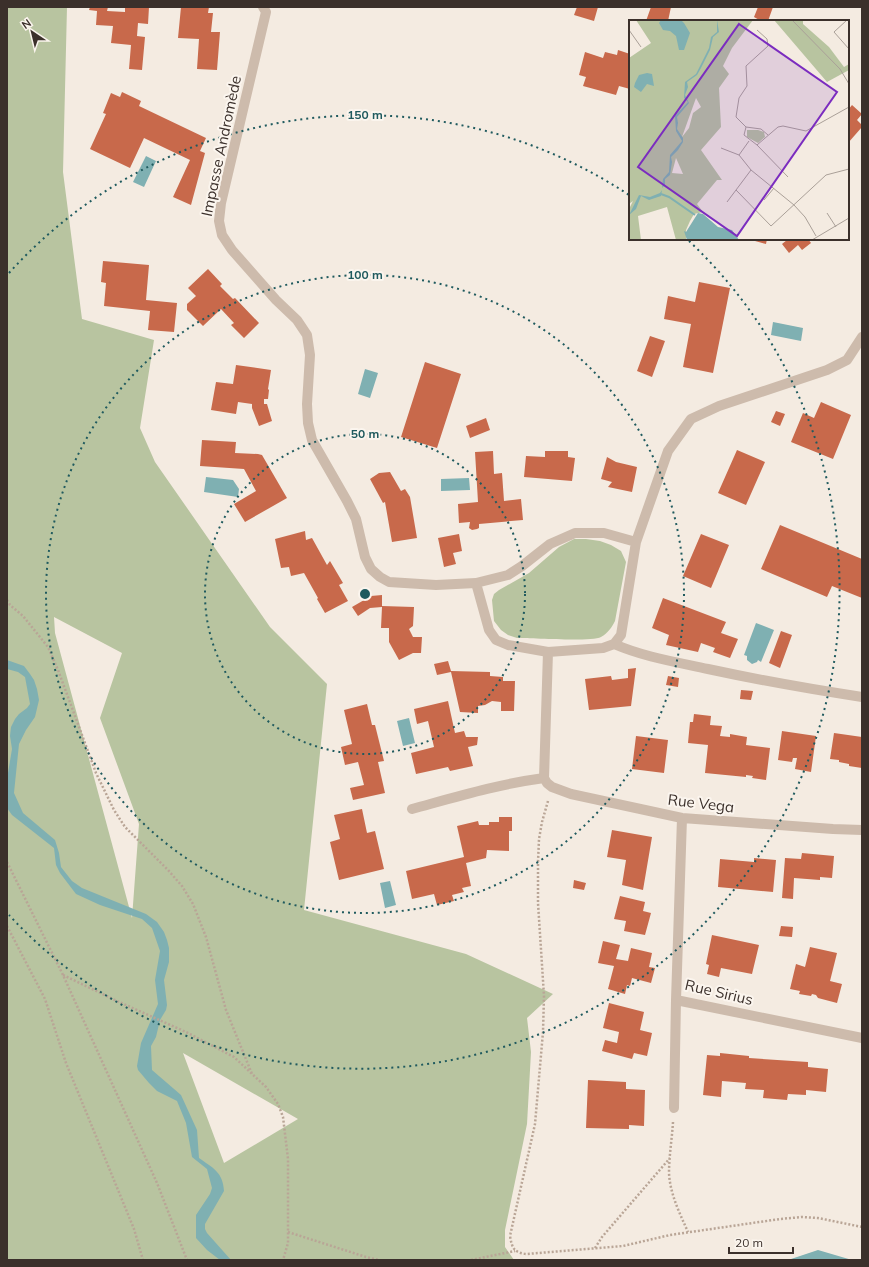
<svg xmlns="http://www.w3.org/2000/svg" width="869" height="1267" font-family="Mulish,sans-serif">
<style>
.green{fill:#b8c4a0;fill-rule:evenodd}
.water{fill:#7fb0b2}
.building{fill:#c8694b}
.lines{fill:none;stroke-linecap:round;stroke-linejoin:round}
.path{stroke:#b9a596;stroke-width:2.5;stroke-dasharray:2 2;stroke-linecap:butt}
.minor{stroke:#cdbbac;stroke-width:10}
.ring{fill:none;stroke:#1f5a5e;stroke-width:2;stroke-dasharray:2 4}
.labels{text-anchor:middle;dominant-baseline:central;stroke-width:4;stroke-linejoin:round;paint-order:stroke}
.street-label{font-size:15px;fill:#3b302b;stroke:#fbf5ee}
.inset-river{fill:none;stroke:#7fb0b2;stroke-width:2}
.inset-road{fill:none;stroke:#aaa098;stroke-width:1}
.view{fill:#7b2cbf;fill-opacity:0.15;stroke:#7b2cbf;stroke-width:2}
.inset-edge{fill:none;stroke:#3b302b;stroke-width:2}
.centre{fill:#1f5a5e;stroke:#fbf5ee;stroke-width:2}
.ring-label{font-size:12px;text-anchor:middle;font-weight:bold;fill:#1f5a5e;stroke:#fbf5ee;stroke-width:4;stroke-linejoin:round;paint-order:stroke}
</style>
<rect width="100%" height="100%" fill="#f4ebe1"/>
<path class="green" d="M7,7h60l-4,165 19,147 72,21 -14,88 15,34 115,165 57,57 -23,226 162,44 87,40 -26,24 4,34 -4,72 -22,106v17l9,13h-507zM54,617l68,36 -22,65 39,106 -7,94 -77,-285zM183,1053l115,66 -74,44z
M574,539h12l14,2 11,4 10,6 5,11 -11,59c-3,6 -7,12 -14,16 -10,5 -69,1 -84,1l-9,-3 -7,-5 -7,-9 -2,-21 2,-6 5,-4 30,-17 30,-26z"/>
<path class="water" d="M146,156l10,5 -12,26 -11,-5z
M773,322l30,6 -2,13 -30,-6z
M365,369l13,4 -8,25 -12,-4z
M206,477l27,3 6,9 -1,8 -34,-5z
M469,478l1,12 -29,1v-12z
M756,623l18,7 -13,32 -3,-2 -1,2 -5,2 -5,-4v-4l-3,-1z
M7,660l17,6 6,8 4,6 3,9 2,11 -4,17 -9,13 -7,14 -5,49 9,20 32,27 4,13 2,14 11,14 10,7 64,26 11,8 7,10 3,8 2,8v14l-5,18 3,25 -1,5 -6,10 -4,17 -5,9 1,24 29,25 16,35 2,28c14,10 24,14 25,33l-19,33v5l2,4 24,27h-11l-13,-10 -11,-12v-23l14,-21 2,-6 -5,-19 -15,-12 -6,-34 -9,-22 -20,-10 -8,-8 -11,-13 -1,-4 4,-23 17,-39 -3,-24 5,-29 -8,-23 -10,-9 -42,-14 -24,-11 -16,-21 -4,-8 -2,-17 -42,-33 -5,-7v-29l5,-30 -2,-13 1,-9 4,-8 4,-5 8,-6 3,-4 -5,-27 -7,-5 -11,-3z
M409,718l6,25 -12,3 -6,-25z
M390,881l6,24 -11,3 -5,-25z
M818,1250l34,10h-64z"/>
<path class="building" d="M90,7h18l-1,4 18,1v-5h24l-1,17 -10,-1 -1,13 8,1 -3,33 -13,-1 2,-24 -20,-2 2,-17 -17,-1 1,-14 -8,-1z
M181,7h28l-1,6h5l-2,19h9l-3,38 -20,-1 2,-30 -21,-1z
M577,7h21l-4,14 -20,-6z
M651,7h20l-3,14h-22z
M758,7h15l-5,14h-7l-7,-4z
M618,50l12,4v35l-11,-3 -3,9 -33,-9 3,-9 -7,-2 6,-23 18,6 2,-6 12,3z
M122,92l19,9 -2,5 67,32 -6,13 5,2 -14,52 -18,-8 17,-37 -46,-22 -14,30 -40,-19 16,-35 -3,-1 8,-20 9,4z
M852,105l10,9 -5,6 5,5v2l-14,16v-33z
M756,239h11l-1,5 -11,-3z
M786,239h22l3,4 -9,7 -4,-5 -9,8 -7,-9 5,-4z
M103,261l46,4 -3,35 31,3 -3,29 -26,-2 2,-19 -46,-5 2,-23 -5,-1z
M208,269l14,15 -2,2 13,13 2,-1 24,25 -15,15 -13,-13 3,-2 -13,-14 -18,17 -16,-16v-6l9,-8 -8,-8z
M699,282l31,6 -17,85 -30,-6 8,-43 -27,-5 4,-23 27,6z
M650,336l15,5 -13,36 -15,-6z
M425,362l36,12 -24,74 -36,-11z
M236,365l35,5 -3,19 1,1 -1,9h-4v5h3l5,17 -13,5 -7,-18v-4l-14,-2 -2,12 -25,-4 5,-28 17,2z
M821,402l30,13 -18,44 -42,-17 12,-29 11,5z
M776,411l9,3 -5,12 -9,-4z
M486,418l4,12 -20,8 -4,-12z
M202,440l34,2 -1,11 23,1 4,1 25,43 -42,24 -11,-18 22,-13 -12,-22 -44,-3z
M737,450l28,12 -19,43 -28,-12z
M493,451l1,23 8,-1 2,28 17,-2 2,21 -44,4v4l-2,1 -5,1 -3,-2 1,-6 -11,1 -1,-19 20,-2 -3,-50z
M545,451h23v6l7,1 -3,23 -48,-4 2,-21 19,1z
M607,457l9,5 21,5 -5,25 -24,-5 4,-5 -11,-3z
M390,472l11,19 4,-2 5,8 7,41 -25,4 -7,-40 -2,1 -13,-24 9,-6z
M780,525l82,34v39l-30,-12 -5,11 -66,-28z
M305,531l1,9 6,-2 15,27 3,-4 13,22 -4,2 9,16 -23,12 -8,-14 1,-1 -14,-25 -13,3 -2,-9 -8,1 -6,-29z
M459,534l3,17 -9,2 3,11 -12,3 -6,-29z
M701,534l28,11 -18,43 -28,-12z
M382,595v11l32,1 -1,19 -4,3 4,8h9l-1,16h-8l-14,7 -10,-18v-14h-8l1,-21 -12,1 -12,8 -6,-9 19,-11z
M663,598l63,24 -5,11 17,6 -8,19 -17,-6 2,-4 -14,-5 -3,9 -32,-7 3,-10 -17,-7z
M781,631l11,4 -12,33 -11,-5z
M448,661l3,10 39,1v4l13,1v4h12l-1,30h-13v-9l-9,-1 -7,4 -7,1v7l-18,-1 -9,-40 -14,3 -3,-11z
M636,668l-5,38 -42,4 -4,-31 26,-3 1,4 16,-2v-9z
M668,676l11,2 -1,9 -12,-2z
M741,690l12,1 -2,9 -11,-1z
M448,701l7,32 9,-2 2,6h12l-1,8 -9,2 5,19 -23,5 -2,-4 -32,7 -5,-21 23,-6 -6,-26 -11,3 -3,-15z
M367,704l5,21h3l9,36 -6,1 7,31 -32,7 -3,-12 14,-3 -6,-23 -13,3 -4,-18 11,-3 -8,-34z
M694,714l17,2 -1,9 12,1 -2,10 10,1v-3l17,3 -1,8 24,3 -4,32 -14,-2 1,-2 -7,-1v2l-41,-4 3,-28 -20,-2 2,-21h3z
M782,731l34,5 -5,36 -16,-3 2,-11h-4l-1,4 -14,-2z
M834,733l28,4v31l-13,-2v-2l-10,-2v-2l-9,-1z
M636,736l32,4 -4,33 -32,-4z
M362,809l5,24 8,-2 9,38 -45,11 -9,-38 10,-3 -6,-24z
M499,817h13v14h-3v20l-22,-1 -1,8 -20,5 5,23 -9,2 2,4 -12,3 2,6 -17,4 -3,-11 -22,5 -6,-28 58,-14 -7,-31 21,-5 1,4h10v-3h10z
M612,830l40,7 -9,53 -21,-5 4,-25 -19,-3z
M802,853l32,3 -2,22 -12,-1v3l-26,-2 -1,21 -11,-1 3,-40 16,1z
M754,858l22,2 -3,32 -55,-5 2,-28 34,3z
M574,880l12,3 -2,7 -11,-2z
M620,896l25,6 -2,9 8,2 -6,22 -21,-4 2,-10 -12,-2z
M781,926l12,1 -1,10 -13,-1z
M712,935l47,10 -7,29 -31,-6 -2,9 -12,-3 2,-9 -3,-1z
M603,941l17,4 -4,14 12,2 3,-13 21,5 -3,14 6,1 -4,15 -19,-5 -2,8 -3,-1 -2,9 -17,-5 6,-23 -16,-3z
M810,947l27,6 -7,28 12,3 -5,19 -19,-5 -2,-3 -4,-1 -1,2 -12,-2 1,-3 -10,-2 6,-25 9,3z
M609,1003l35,9 -4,18 12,3 -5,23 -13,-3 -2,6 -30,-8 3,-11 12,3 2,-11 -16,-4z
M720,1053l29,3v2l59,4v5l20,2 -2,23 -20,-2v5l-18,-1 -1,6 -24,-2 1,-8 -19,-1 1,-6 -24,-2 -1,16 -18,-2 4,-40 13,1z
M588,1080l38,2v7l19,1 -1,36 -15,-1v4l-43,-1z"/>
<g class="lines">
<path class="path" d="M7,600l3,5 13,11 25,31 10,23 38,103 18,37 11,17 43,43 14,16 11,18 13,33 20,73 26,64
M548,801l-6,21 -3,17 -1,23v41l6,93 -1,36 -8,92 -25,112c2,12 4,17 17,18l96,-8 47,-11 110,-16 22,-2 16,1 44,9
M7,862l56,113 94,208 30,77
M7,926l38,73 21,64 68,166 9,31
M63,975l54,26 69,31 48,25 32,30 12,17 5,13 5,42v84l-5,17
M673,1122c-1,17 -4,34 -4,51 1,21 11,41 19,59
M288,1232l78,25 13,3
M595,1248l7,-11 68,-79
M471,1260l44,-9"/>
<path class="minor" d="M263,7l3,5 -45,191 -2,18 3,14 10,15 44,50 21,20 10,15 3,20 -3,49 1,19 4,17 35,61 9,18 9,38 6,12 9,8 9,5 47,3 40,-2 32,-8 14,-9 28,-22 25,-11h29l32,9
M476,583l13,47 7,10 12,5 40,7 55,-4 11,-4 7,-9 15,-93 32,-91 23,-32 28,-13 108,-36 20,-10 15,-23
M614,644c30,13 62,18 94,25 51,11 102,20 154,28
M548,652l-4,126 3,5 5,4 19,7 111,24 151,11 29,1
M412,809c44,-12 87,-25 132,-31
M682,818l-6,182 186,38
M674,1108l2,-108"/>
</g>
<g class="ring">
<circle cx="365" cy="594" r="160"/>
<circle cx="365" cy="594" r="319"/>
<path d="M9 273A479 479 0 0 1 629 195M689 241A479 479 0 1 1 9 915"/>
</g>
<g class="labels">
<g class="street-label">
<text transform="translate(221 146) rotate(-78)">Impasse Andromède</text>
<text transform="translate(701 803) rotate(7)">Rue Vega</text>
<text transform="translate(719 992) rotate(13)">Rue Sirius</text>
</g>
</g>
<g transform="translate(629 20)">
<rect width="220" height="220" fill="#f4ebe1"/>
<path d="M7,0h117l-21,28 -9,18 6,8 -10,14 2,39 -20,23 21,30h-5l-20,24 6,8 -9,2 -4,7 -4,9v10h-10l-9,-33 -29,9 3,24h-12v-31l4,-8 -4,3v-146l22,-15zM67,78l5,9 -8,6 -4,15 -7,9zM47,138l7,16 -11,-1zM145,0h29v4l26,23 15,20 5,-3v6l-22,12zM118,110h11l6,2 1,5 -7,6 -11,-6z" fill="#b8c4a0" fill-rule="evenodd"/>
<path d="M32,0h20l3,3 6,10 -6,17h-5l-3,-14 -6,-5 -7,-1 -4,-7zM88,0l2,12 -6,5 -3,13 -9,18 -4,7 -10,7 1,5 -3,8 4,8 -12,14 1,6 -1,6 6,9v4l-5,8 -7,7 1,5 -2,13 -5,4v6l-3,3 1,-9 6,-7 1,-17 12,-14 -6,-10 -1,-15 13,-14 -4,-4 1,-16 11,-8 13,-26 2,-11 6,-5zM18,53l5,1 2,12 -7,-2 -6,8 -7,-5 1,-4 4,-8zM33,170l-1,6 -12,4 -8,-4 -5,13 -7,6 10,-20 11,2 10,-4zM69,193l5,1 15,13 14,3 7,10h-52l-3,-9 2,1z" fill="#7fb0b2"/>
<path class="inset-river" d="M32,174l8,3 26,18"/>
<path class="inset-road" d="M163,0l48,49 9,15M218,0l-13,12 15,17M0,10l12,17M128,10l10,9 1,7 -22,20 1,20 -8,12 -3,19 10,10 15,2 7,6M117,107l-2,8 13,10 21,-18 5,-1 23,5 43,-24M128,125l31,32M92,128l18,7M110,135l12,15 43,35 11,12 11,19M110,135l10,-14M122,150l-15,20 35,36 55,-51 23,-6M135,180l10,-12M98,182l9,-12M198,193l9,14M183,220l37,-22"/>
<path class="view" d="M110,4l98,68 -100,144 -99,-69z"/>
<rect width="220" height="220" class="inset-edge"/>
</g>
<circle cx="365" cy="594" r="6" class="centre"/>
<g class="ring-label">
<text x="365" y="119">150 m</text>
<text x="365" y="279">100 m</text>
<text x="365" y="438">50 m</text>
</g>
<rect width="869" height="1267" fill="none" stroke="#3b302b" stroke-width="16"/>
<g transform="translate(32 32) rotate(325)" stroke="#fbf5ee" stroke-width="3" paint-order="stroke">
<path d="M0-3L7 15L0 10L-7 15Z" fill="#3b302b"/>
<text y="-6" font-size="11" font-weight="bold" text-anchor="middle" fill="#3b302b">N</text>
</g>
<path d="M729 1247v6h64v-6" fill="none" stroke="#3b302b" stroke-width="2"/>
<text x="735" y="1247" font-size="12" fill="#3b302b" stroke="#fbf5ee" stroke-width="3" paint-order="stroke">20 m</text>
</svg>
